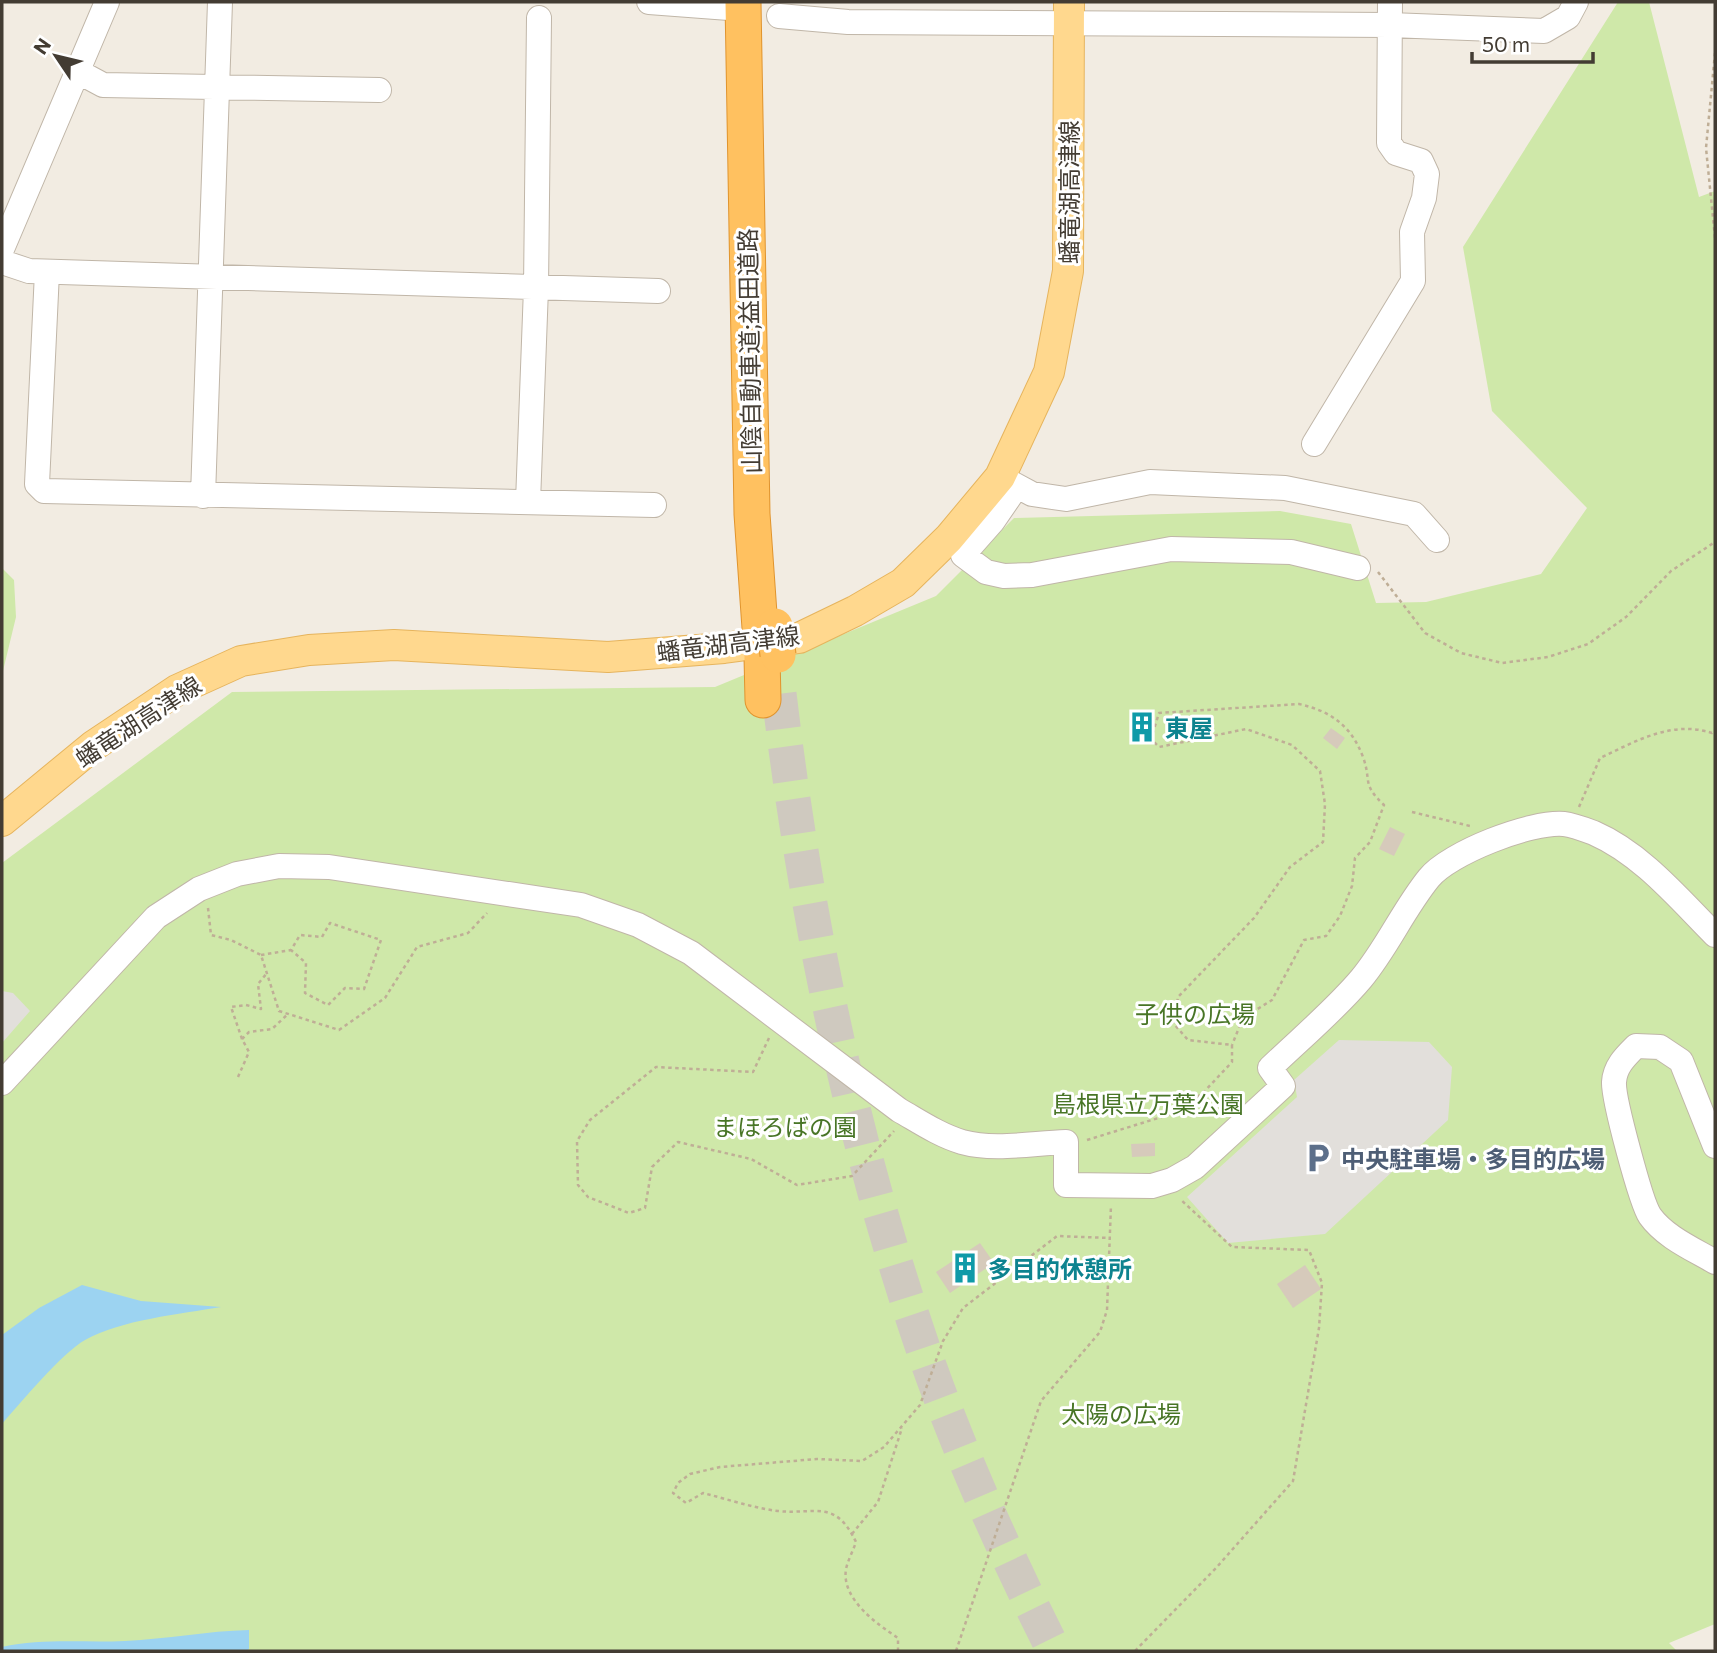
<svg xmlns="http://www.w3.org/2000/svg" width="1717" height="1653" font-family="Commissioner,'Noto Sans JP',sans-serif">
<style>
.green{fill:#cfe8a9}
.parking{fill:#e2dfdb}
.water{fill:#9cd3f1}
.building{fill:#d6cabb}
.lines{fill:none;stroke-linecap:round;stroke-linejoin:round}
.highway-tunnel{stroke:#cfc9bf;stroke-width:35;stroke-dasharray:35 18;stroke-linecap:butt}
.minor-casing{stroke:#c0b6a8;stroke-width:26}
.major-casing{stroke:#e6b45d;stroke-width:32}
.highway-casing{stroke:#e0942e;stroke-width:37}
.path{stroke:#bfae96;stroke-width:2.5;stroke-dasharray:3.5 3.5;stroke-linecap:butt}
.minor{stroke:#fff;stroke-width:24}
.major{stroke:#ffd88e;stroke-width:30}
.highway{stroke:#ffc160;stroke-width:35}
.highway-bridge-casing{stroke:#e0942e;stroke-width:37;stroke-linecap:butt}
.highway-bridge{stroke:#ffc160;stroke-width:35}
.labels{text-anchor:middle;dominant-baseline:central;stroke-width:6;stroke-linejoin:round;paint-order:stroke}
.street-label{font-size:24px;fill:#433c33;stroke:#fff}
.culture-label{font-size:24px;font-weight:bold;fill:#0d838f;stroke:#fff;text-anchor:start}
.park-label{font-size:24px;fill:#487526;stroke:#fff}
.service-label{font-size:24px;font-weight:bold;fill:#4e5e75;stroke:#fff;text-anchor:start}
</style>
<rect width="100%" height="100%" fill="#f2ece2"/>
<path class="green" d="M1618,2h31l50,195 16,-6v1433l-46,19 8,8h-1675v-788l230,-171 483,-5 221,-91 78,-78 266,-7 71,13 25,79 50,-1 115,-28 46,-66 -95,-97 -29,-164z
M2,568l12,12 2,37 -14,58z"/>
<path class="parking" d="M2,991l11,2 17,18 -28,32z
M1339,1040l90,2 23,25 -4,53 -123,114 -97,9 -41,-46 110,-100 -3,-17z"/>
<path class="water" d="M82,1285l59,16 80,6c-40,7 -101,13 -136,33 -23,13 -64,62 -83,84v-89l37,-27z
M249,1630v19l-3,2h-244v-4c40,-9 82,-4 123,-6 42,-2 82,-10 124,-11z"/>
<path class="building" d="M1135,719l17,3 -3,14 -17,-4z
M1331,728l14,10 -8,11 -14,-11z
M1390,827l15,7 -11,22 -15,-7z
M1155,1143v13l-23,1 -1,-13z
M980,1243l14,20 -44,30 -14,-21z
M1305,1265l16,24 -28,19 -16,-24z"/>
<g class="lines">
<path class="highway-tunnel" d="M779,694c27,226 73,450 148,666 35,99 80,197 127,291"/>
<g class="minor-casing">
<path id="minor" d="M649,2l80,6
M779,16l69,6 542,3 154,6 24,-14 8,-15
M77,71l26,14 276,5
M2,249l105,-247
M2,262l27,9 629,20
M47,272l-10,212 7,7 610,14
M1314,444l99,-163 -1,-49 12,-34 3,-24 -6,-13 -25,-8 -7,-10 1,-141
M1004,479l28,15 34,5 84,-17 135,6 129,26 23,26
M1017,486l-24,35 -30,34 23,17 18,4 28,-1 139,-26 120,3 67,16
M203,496l17,-494
M528,502l8,-214 3,-270
M2,1083l154,-166 43,-28 38,-15 42,-8 50,1 252,38 57,20 53,28 208,157c21,12 40,25 63,32 32,9 71,1 104,0v43l86,1 20,-6 23,-13 88,-81 -13,-18c30,-29 64,-57 91,-89 26,-31 42,-69 68,-101 20,-25 102,-57 135,-54 9,1 22,6 30,9 48,21 85,66 121,102
M1715,1146l-34,-85 -21,-14 -24,-1c-10,10 -21,20 -22,36 -1,16 27,121 36,134 15,21 43,33 65,46"/>
</g>
<g class="major-casing">
<path id="major" d="M2,821l91,-75 84,-56 64,-29 68,-11 85,-5 214,12 116,-9 75,-10 56,-27 48,-28 46,-45 51,-61 49,-105 19,-101 1,-269"/>
</g>
<g class="highway-casing">
<path id="highway" d="M743,2l9,512 8,114
M762,657l1,43"/>
</g>
<path class="path" d="M1715,53l-9,95 9,90
M1378,572l47,61 36,20 41,10 46,-6 40,-13 38,-27 45,-46 44,-29
M1579,807l21,-49c36,-17 72,-38 112,-25l3,-3
M1412,812l58,14
M208,908l3,27 20,5 30,15 18,56 60,19 46,-32 32,-51 51,-14 19,-20
M261,955l30,-5 9,-15 22,2 8,-14 51,17 -17,49 -19,-1 -17,17 -23,-12 1,-30 -15,-13
M769,1038l-16,34 -97,-5 -66,53 -13,21 1,44 10,12 41,16 16,-5 7,-41 26,-25 73,17 46,26 55,-9 42,-45
M242,1039l-11,-32 15,-2 15,4 -3,-25 9,-11
M238,1077l11,-25 -7,-13 7,-7 23,-3 16,-15
M1087,1140l81,-25 34,-21 30,-32v-17l-44,-5 -14,-16 4,-27 76,-79 36,-51 33,-25 2,-38 -5,-33 -28,-26 -46,-16 -87,18 -8,-8 8,-26 140,-9c31,7 52,21 64,53 9,25 -2,26 21,48l-14,37 -15,16 -3,28 -12,30 -14,20 -22,4 -32,60 -29,18 -11,27
M852,1534l26,-32 24,-74
M898,1651v-13c-21,-14 -57,-39 -52,-69 2,-9 7,-18 10,-27 -21,-44 -41,-27 -78,-31 -25,-3 -51,-12 -75,-18l-17,10 -13,-10 5,-10 12,-9 30,-7 97,-8 45,2 22,-14 36,-42 23,-64 20,-33 94,-72 53,2
M956,1651l85,-250 59,-69 7,-22 4,-105
M1135,1651l81,-83 77,-87 26,-153 3,-45 -13,-33 -77,-3 -52,-48"/>
<use href="#minor" class="minor"/>
<use href="#major" class="major"/>
<use href="#highway" class="highway"/>
<g class="highway-bridge-casing">
<path id="highway-bridge" d="M775,626l3,29"/>
</g>
<use href="#highway-bridge" class="highway-bridge"/>
</g>
<defs>
<g id="building-bare" transform="scale(2.415)"><path d="M-4-6H4V6H1V3H-1V6H-4ZM-2.5-4.3h1.7v1.8h-1.7ZM.8-4.3h1.7v1.8H.8ZM-2.5-1h1.7V.8h-1.7ZM.8-1h1.7V.8H.8Z" fill="#0f9aa8" stroke="#fff" stroke-width="2.5" paint-order="stroke"/></g>
<g id="parking-bare" transform="scale(2.415)"><path d="M-3.5-5.5H1a3.5 3.5 0 0 1 0 7H-1V5.5H-3.5ZM-1-3.4V-.6H.8a1.4 1.4 0 0 0 0-2.8Z" fill="#5c6f8a" stroke="#fff" stroke-width="2.5" paint-order="stroke"/></g>
</defs>
<g fill-rule="evenodd">
<use href="#building-bare" x="1142" y="727"/>
<use href="#parking-bare" x="1318" y="1158"/>
<use href="#building-bare" x="965" y="1268"/>
</g>
<g class="labels">
<g class="street-label">
<text transform="translate(1068 192) rotate(-90)">蟠竜湖高津線</text>
<text transform="translate(749 351) rotate(-91)">山陰自動車道;益田道路</text>
<text transform="translate(728 643) rotate(-7)">蟠竜湖高津線</text>
<text transform="translate(138 721) rotate(-33)">蟠竜湖高津線</text>
</g>
<g class="culture-label">
<text x="1165" y="727">東屋</text>
<text x="988" y="1268">多目的休憩所</text>
</g>
<g class="park-label">
<text x="1195" y="1013">子供の広場</text>
<text x="1148" y="1103">島根県立万葉公園</text>
<text x="785" y="1126">まほろばの園</text>
<text x="1121" y="1413">太陽の広場</text>
</g>
<g class="service-label">
<text x="1341" y="1158">中央駐車場・多目的広場</text>
</g>
</g>
<rect width="1717" height="1653" fill="none" stroke="#433c33" stroke-width="7"/>
<g transform="translate(56 56) rotate(305)" stroke="#ffffff" stroke-width="5" paint-order="stroke">
<path d="M0-5L12 26L0 18L-12 26Z" fill="#433c33"/>
<text y="-10" font-size="19" font-weight="bold" text-anchor="middle" fill="#433c33">N</text>
</g>
<path d="M1472 52v10h121v-10" fill="none" stroke="#433c33" stroke-width="3.5"/>
<text x="1482" y="52" font-size="21" fill="#433c33" stroke="#ffffff" stroke-width="5" paint-order="stroke">50 m</text>
</svg>
